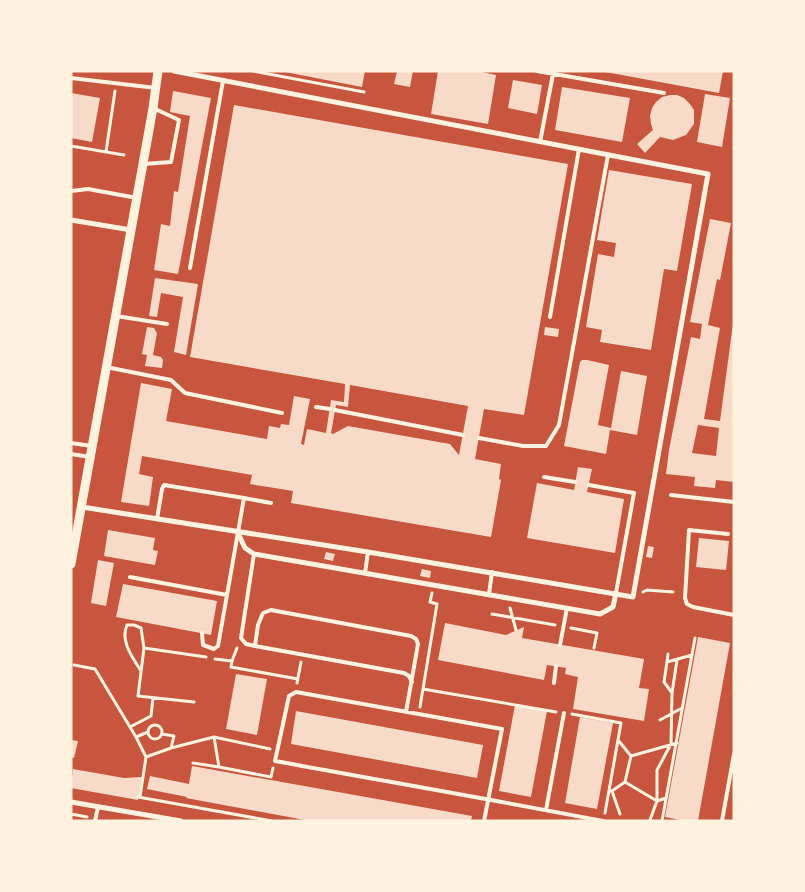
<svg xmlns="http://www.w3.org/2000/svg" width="805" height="892" font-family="'PT Sans',sans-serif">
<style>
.building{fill:#f7dbc8;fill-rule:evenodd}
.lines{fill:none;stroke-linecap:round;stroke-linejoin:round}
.path{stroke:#fff3e0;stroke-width:3}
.service{stroke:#fff3e0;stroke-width:4}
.minor{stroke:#fff3e0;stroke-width:5}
.tertiary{stroke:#fff3e0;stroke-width:9}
</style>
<rect width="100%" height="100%" fill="#c8553d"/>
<path class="building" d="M280,71h85l-3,16z
M397,71h16l-3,16 -16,-3z
M438,71h38l20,4 -8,49 -57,-10z
M600,71h123l-4,22z
M513,80l29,5 -5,29 -29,-6z
M562,87l68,11 -8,44 -67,-12z
M173,91l38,7 -33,176 -24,-4 7,-46 9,2 4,-35 4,1 12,-76 -20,-4z
M71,93l29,5 -8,44 -21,-4z
M705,94l25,4 -8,49 -25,-5z
M670,95h7l7,3 6,6 4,6v14l-8,11 -13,5 -13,-3 -15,16 -8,-9 16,-14 -2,-6 -1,-8 2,-8 4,-6 6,-5z
M234,105l334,59 -44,251 -40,-6 -9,50 26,5 -2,15 2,1 -10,57 -200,-34 2,-12 -43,-7 2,-9 -110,-19 -3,18 14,3 -4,29 -28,-4 20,-119 31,6 -6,32 101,18 2,-13 11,2 1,-4 8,1 5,-29 16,3 -9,45 3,1 3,-16 19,4 5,-33 13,2 1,-18 -155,-27zM350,385l118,21 -9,49 -9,-11 -102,-18 -15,8 -2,-1 5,-28 12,2z
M609,170l83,14 -15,87 -13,-2 -13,81 -51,-8 2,-12 -16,-3 12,-73 16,3 2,-14 -19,-3z
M710,219l21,4 -11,57 -3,-1 -9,46 12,3 -16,91 16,2 14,-105v166l-18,-2 -1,8 -21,-2 1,-9 -29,-3 3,-24 22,-113 9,2 2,-15 -12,-2zM698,425l21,3 -3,28 -24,-3z
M155,278l43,6 -12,71 -12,-3 9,-55 -22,-4 -4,24 -8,-1z
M147,327l7,1 3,5 -4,22 8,2 2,3 -1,8 -17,-2 2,-11 -5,-1z
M545,327l14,2 -1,8 -14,-2z
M582,360h5l22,5 -11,60 13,3 10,-57 26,5 -10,59 -27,-5 -4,24 -42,-8 16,-84z
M578,467l14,2 -5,23 37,7 -9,54 -88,-15 10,-55 37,7z
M108,530l47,8 -2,12 5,1 -3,14 -51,-9z
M699,538l30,3 -3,29 -30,-3z
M648,546l6,1 -2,11 -6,-1z
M326,552l9,2 -2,7 -9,-2z
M98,560l16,3 -8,43 -15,-3z
M422,569l9,2 -1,7 -10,-2z
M123,584l94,17 -6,34 -95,-18z
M445,623l61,12 18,-8 -2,11 122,21 -5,29 10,1 -5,32 -71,-12 5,-32 -13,-3 1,-6 -19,-3 -3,15 -106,-20z
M698,637l32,6 -32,178h-12l-21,-4z
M236,674l31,5 -10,56 -31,-6z
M515,705l32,6 -16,86 -32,-6z
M296,711l187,34 -6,33 -186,-34z
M580,717l33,6 -16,86 -32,-6z
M71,740l7,1 -4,17 -3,-1z
M192,766l280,50 -1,5h-161l-124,-23 1,-1 -40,-8 3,-13 39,8z
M73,769l51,9 18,-1 -4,23 -67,-12z"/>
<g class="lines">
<path class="path" d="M253,71l111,21
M71,146l53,9
M106,152l9,-61
M643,592l4,-2 26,2
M510,608l6,22
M492,614l63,11
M571,628l26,5 -3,15
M144,648l-6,48 56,6
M215,659l17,2 5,-13
M232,661l-1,6 67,12
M667,662l1,-8
M74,665l21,4 41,68 12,-5
M141,671c-9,-14 -21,-30 -14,-46h7l7,3 3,20 62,9
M297,683l4,-21
M423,689l133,23
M672,693l-8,-11 3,-20 25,-7
M420,707l17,-103 -7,-2 2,-9
M572,714l49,9 -16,90
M660,720l22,-12
M148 732a7 7 0 1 1 14 0a7 7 0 1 1-14 0Z
M130,727l21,-11 2,-18
M162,734l12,2 -3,12 43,-11 56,12
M136,737l10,20 25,-9
M214,737l5,30 52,10 2,-9
M618,740l13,16 46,-13
M193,763l26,4
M625,782l32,19 9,-3
M609,791h3l13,-9 6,-26
M612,791l8,23
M138,797l134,24
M140,797l6,-40
M71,814l16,3
M650,820l7,-19v-31l14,-26 1,-51 5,-33
M662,821l33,-183"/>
<path class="service" d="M537,71l127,22
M71,78l85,10
M540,142l13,-68
M143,164l28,-2 8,-42 -26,-12
M71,191l17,-2 49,9
M190,268l33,-187
M116,316l51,8
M550,317l29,-168
M106,367l65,13 14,13 97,20
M316,407l14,2
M335,410l128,25
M479,438l44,8h23l13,-21 49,-270
M71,443l21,3
M71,454l19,3
M544,477l31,5
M589,485l45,8 -18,100
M671,495l63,7
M244,498l27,5
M157,519l5,-30 2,-4 80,13 -17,97
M728,534l-39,-4 -4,68 2,6 6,3 41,8
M254,554l-13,84 5,6 9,2
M365,573l3,-21
M130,577l97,18 -9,51 -4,3 -11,-4 -1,-12
M489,594l3,-22
M560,645l7,-37
M554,683l2,-17
M406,712l12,-68 -2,-5 -5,-3 -140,-26 -8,3 -5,12 -3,21 149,27 5,3 3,6
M546,810l18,-97
M95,821l3,-14
M484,821l18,-92 -206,-37 -7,4 -14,65c109,20 219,39 328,60
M722,821l12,-67"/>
<path class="minor" d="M71,220l60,10
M82,507l286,45 265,45 75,-423 -534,-103
M238,533l7,15 9,6 346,60 13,-7 3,-14
M71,802l110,19"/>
<path class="tertiary" d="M71,564l82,-456 5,-37"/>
</g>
<rect width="805" height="892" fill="none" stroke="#fff3e0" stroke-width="145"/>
</svg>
